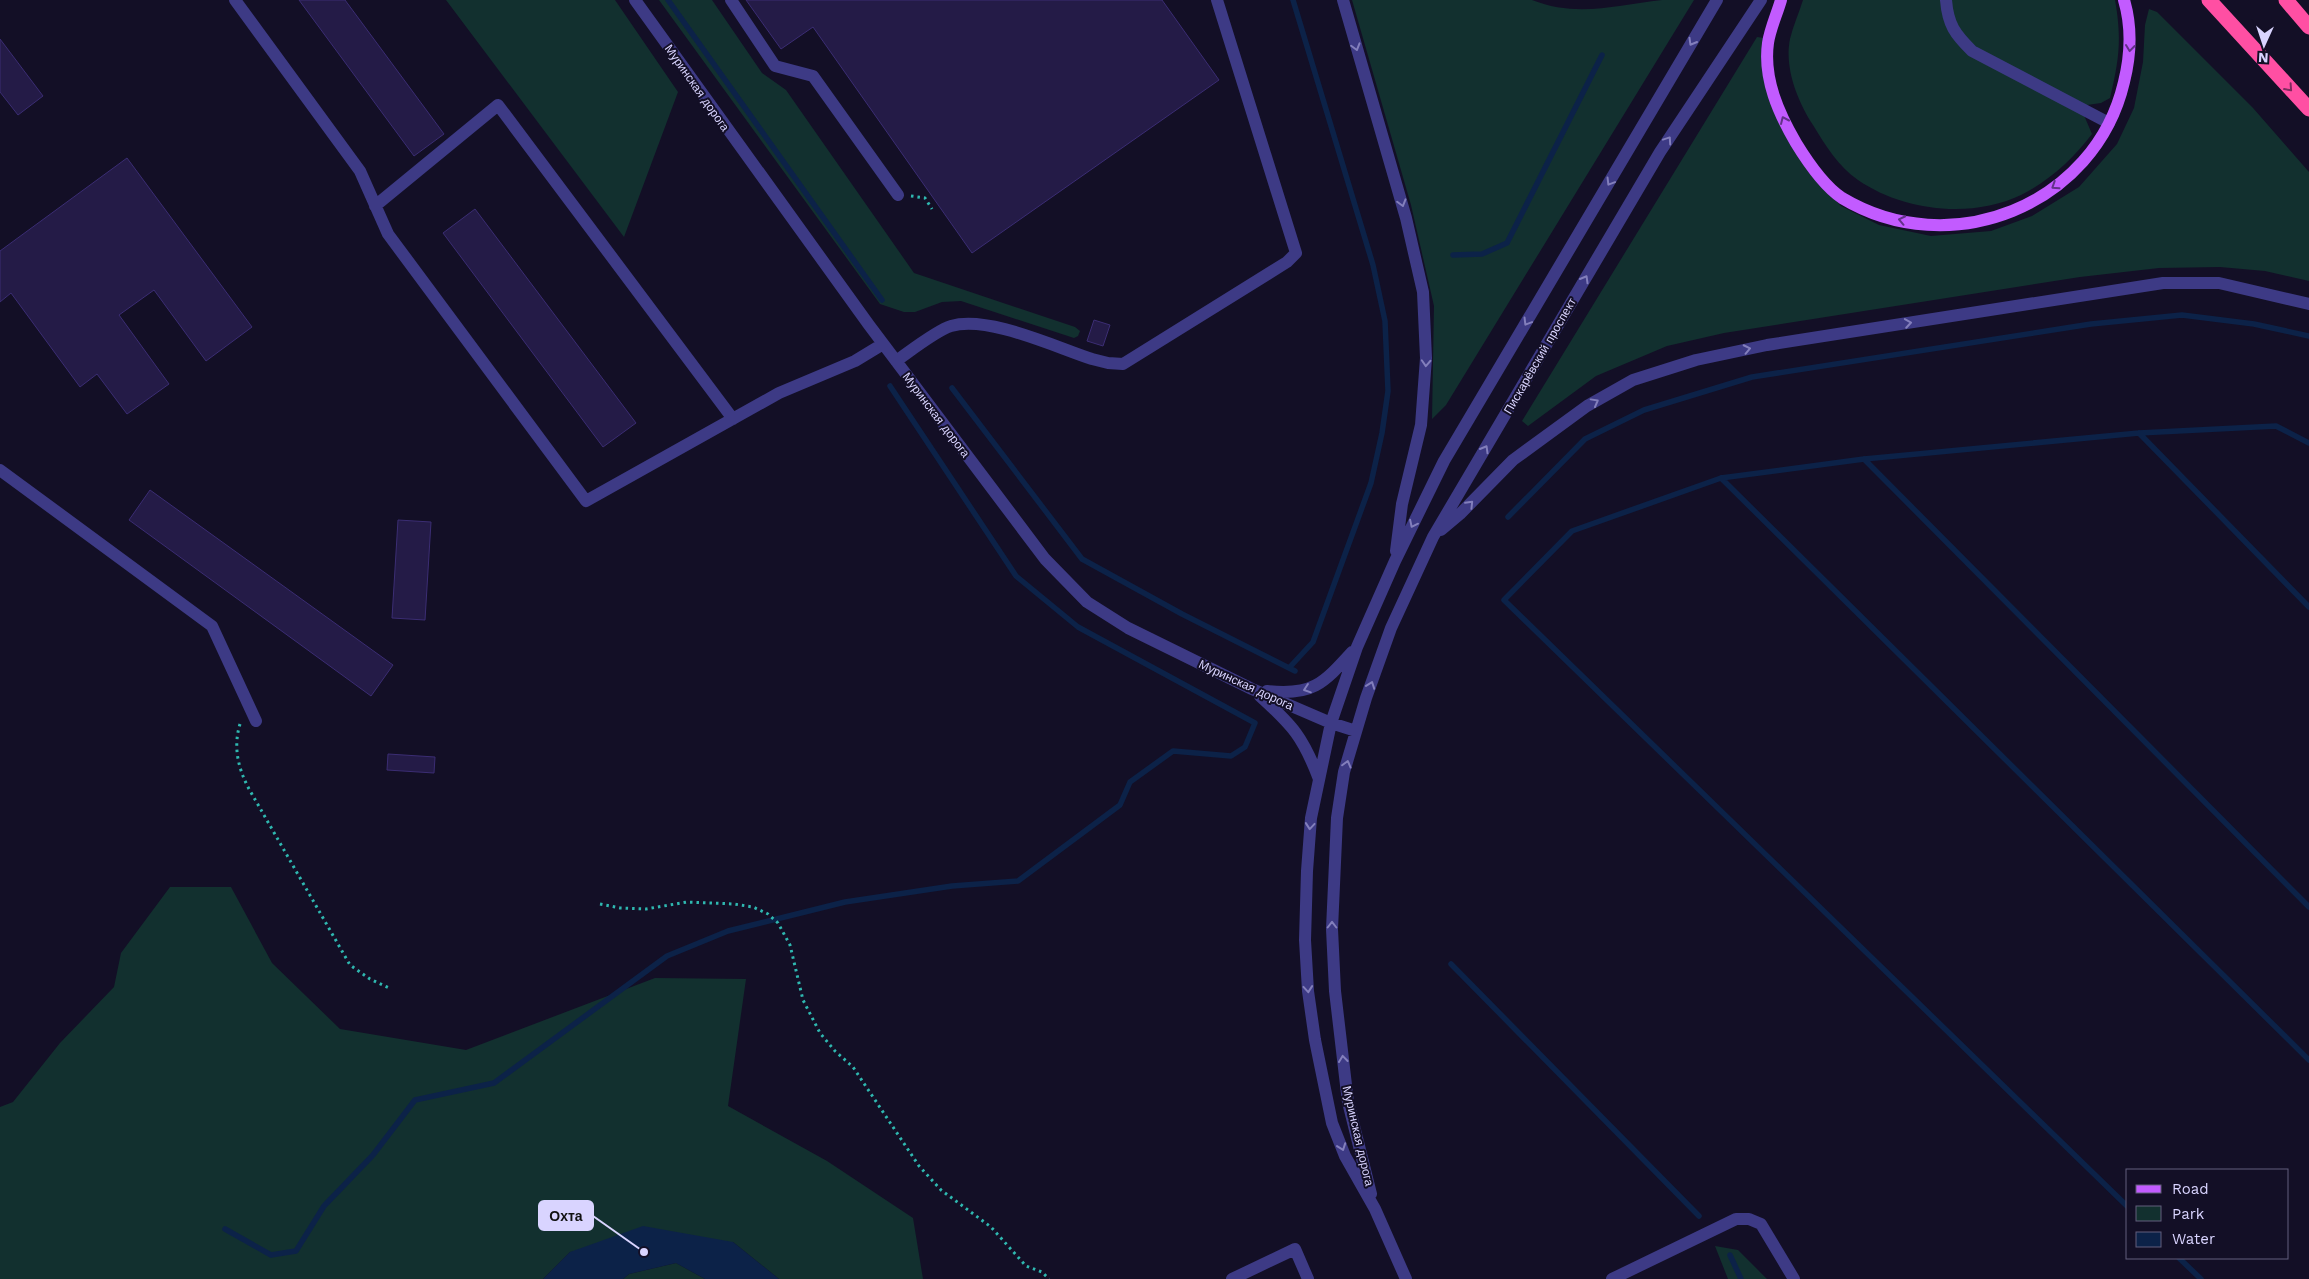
<svg xmlns="http://www.w3.org/2000/svg" width="2309" height="1279" font-family="'Work Sans',sans-serif">
<style>
.green{fill:#12302f}
.water{fill:#0c2248}
.lines{fill:none;stroke-linecap:round;stroke-linejoin:round}
.stream{stroke:#0c2248;stroke-width:5.5}
.building{fill:#241b47;stroke:#3b2d73}
.path{stroke:#2fb8b0;stroke-width:3;stroke-dasharray:2.5 4;stroke-linecap:butt}
.minor{stroke:#3d3a85;stroke-width:12}
.major{stroke:#c25bff;stroke-width:12}
.highway{stroke:#ff4fa3;stroke-width:15}
.oneway{stroke:#837fbc}
.oneway2{stroke:#623188}
.oneway3{stroke:#7d2c5e}
.labels{text-anchor:middle;dominant-baseline:central;stroke-width:4;stroke-linejoin:round;paint-order:stroke}
.street-label{font-size:12px;fill:#d9d4ff;stroke:#130f26}
.leader{fill:none;stroke:#d9d4ff;stroke-width:2}
.callout-dot{fill:#d9d4ff;stroke:#130f26;stroke-width:2}
.callout{fill:#d9d4ff;stroke:#d9d4ff;stroke-width:2}
.callout-label{font-size:14px;text-anchor:middle;font-weight:bold;fill:#111}
</style>
<rect width="100%" height="100%" fill="#130f26"/>
<path class="green" d="M446,0h169l63,92 -54,145z
M659,0h53l50,73 24,17 128,183 161,54 5,4 -2,5 -4,2 -113,-37 -19,1 -27,10h-11l-24,-8z
M1352,0h180c45,18 85,5 130,0 10,0 21,0 32,0l-248,405 -14,14 2,-113 -23,-101z
M1803,0h312c7,39 4,60 -5,98l-9,5 -21,3 12,28c-19,25 -43,47 -71,61 -50,24 -118,16 -163,-15 -19,-13 -33,-35 -45,-55 -15,-23 -29,-57 -23,-86 3,-13 9,-26 13,-39z
M2149,9l8,3 96,96 56,64v109l-44,-10 -45,-4 -61,1 -79,9 -356,56 -57,13 -71,30 -68,50 -6,-5 235,-384 7,1v27l45,108 32,33 38,19 52,11 60,-5 41,-15 47,-29 38,-43 17,-36 9,-46 2,-37z
M170,887h61l41,76 68,66 126,21 189,-72 91,1 -18,127 99,55 86,57 10,61h-144l-46,-37 -163,10 -27,27h-543v-172l13,-5 47,-59 54,-56 7,-34z
M1715,1246l23,4 29,29h-39z
M676,1263l29,16h-82l6,-5z"/>
<path class="water" d="M643,1226l90,16 46,37h-74l-29,-16 -47,11 -6,5h-80l27,-27z"/>
<g class="lines">
<path class="stream" d="M668,0l214,300
M1453,255l29,-1 25,-11 95,-188
M952,388l130,171 100,55 113,57
M2139,433l170,174
M1864,459l445,448
M1721,478l588,582
M1508,517l77,-78 59,-29 108,-33 339,-53 91,-9 72,9 55,12
M1289,668l24,-26 58,-159 11,-50 6,-42 -3,-70 -12,-56 -80,-265
M1451,964l248,252
M2128,1207l-624,-607 68,-69 149,-53 143,-19 275,-26 137,-7 33,17
M225,1229l46,26 25,-4 28,-45 49,-51 42,-55 79,-17 173,-127 61,-25 117,-29 107,-16 66,-5 102,-76 10,-23 43,-31 58,5 14,-9 10,-24 -177,-96 -62,-51 -126,-190
M1730,1255l11,24
M2179,1258l22,21"/>
</g>
<path class="building" d="M299,0h46l99,134 -30,22z
M746,0h416l57,80 -247,173 -159,-226 -32,22z
M0,39l43,57 -25,19 -18,-23z
M127,158l125,169 -46,34 -52,-71 -35,25 50,69 -42,30 -30,-40 -17,13 -69,-94 -11,9v-51z
M475,209l161,214 -33,24 -160,-214z
M1094,320l16,5 -7,21 -16,-5z
M150,490l243,175 -22,31 -242,-176z
M398,520l33,2 -6,98 -33,-2z
M388,754l47,3 -1,16 -47,-3z"/>
<g class="lines">
<path class="path" d="M911,196l14,2 7,11
M240,724c-7,23 -2,44 9,65l101,176 20,14 19,9
M600,904l20,4 26,1 41,-7 47,2 19,3 15,7 10,9 12,22 13,55 17,33 15,18 18,16 66,99 22,24 50,37 35,39 16,6 7,7"/>
<path class="minor" d="M235,0l125,171 28,63 198,267 193,-108 76,-32 28,-17
M635,0l234,325 176,234 42,43 41,26 124,61 79,34 25,8
M731,0l44,66 38,10 85,119
M1343,0l63,218 17,74 3,66 -5,67 -19,79 -6,47
M1946,0c2,25 9,34 26,51l137,72
M375,206l123,-101 235,314
M896,361c13,-9 41,-31 55,-35 37,-11 104,21 141,33l16,4 15,1 164,-102 9,-9 -79,-253
M0,470l212,156 44,95
M1441,530l19,-16 53,-54 74,-54 46,-26 63,-20 71,-15 396,-62h56l90,21
M1267,691c45,5 56,-7 85,-39
M1260,696c33,30 43,41 59,83
M1371,1194l-23,-92 -13,-111 -3,-62 5,-111 7,-46 22,-74 25,-70 42,-91 227,-385 101,-152
M1232,1279l63,-30 13,30
M1406,1279l-31,-70 -30,-53 -13,-33 -17,-83 -7,-49 -3,-51 2,-69 4,-53 20,-95 26,-76 38,-86 49,-100 273,-461
M1612,1279l124,-60h13l12,5 33,55"/>
<path class="major" d="M1781,0c-4,14 -11,29 -13,43 -5,36 11,71 28,100 11,18 28,43 46,55 108,65 253,8 282,-116 7,-28 8,-55 0,-82"/>
<path class="highway" d="M2209,0l100,109
M2286,0l23,27"/>
</g>
<defs><path id="oneway-chevron" d="M-2-3.5L2.5 0L-2 3.5" fill="none" stroke-width="1.6" stroke-linecap="round" stroke-linejoin="round" transform="scale(1.25)"/></defs>
<g class="oneway">
<use href="#oneway-chevron" transform="translate(1692 42) rotate(120)"/>
<use href="#oneway-chevron" transform="translate(1356 47) rotate(74)"/>
<use href="#oneway-chevron" transform="translate(1668 140) rotate(-56)"/>
<use href="#oneway-chevron" transform="translate(1610 182) rotate(121)"/>
<use href="#oneway-chevron" transform="translate(1402 203) rotate(74)"/>
<use href="#oneway-chevron" transform="translate(1585 279) rotate(-60)"/>
<use href="#oneway-chevron" transform="translate(1527 322) rotate(121)"/>
<use href="#oneway-chevron" transform="translate(1908 323) rotate(-9)"/>
<use href="#oneway-chevron" transform="translate(1747 349) rotate(-12)"/>
<use href="#oneway-chevron" transform="translate(1426 363) rotate(93)"/>
<use href="#oneway-chevron" transform="translate(1595 402) rotate(-29)"/>
<use href="#oneway-chevron" transform="translate(1485 449) rotate(-60)"/>
<use href="#oneway-chevron" transform="translate(1470 504) rotate(-46)"/>
<use href="#oneway-chevron" transform="translate(1413 524) rotate(116)"/>
<use href="#oneway-chevron" transform="translate(1371 685) rotate(-70)"/>
<use href="#oneway-chevron" transform="translate(1307 689) rotate(161)"/>
<use href="#oneway-chevron" transform="translate(1347 764) rotate(-75)"/>
<use href="#oneway-chevron" transform="translate(1310 826) rotate(95)"/>
<use href="#oneway-chevron" transform="translate(1332 925) rotate(-90)"/>
<use href="#oneway-chevron" transform="translate(1308 989) rotate(85)"/>
<use href="#oneway-chevron" transform="translate(1343 1059) rotate(-97)"/>
<use href="#oneway-chevron" transform="translate(1342 1147) rotate(70)"/>
</g>
<g class="oneway2">
<use href="#oneway-chevron" transform="translate(2130 48) rotate(97)"/>
<use href="#oneway-chevron" transform="translate(1784 120) rotate(-114)"/>
<use href="#oneway-chevron" transform="translate(2055 186) rotate(147)"/>
<use href="#oneway-chevron" transform="translate(1902 220) rotate(-168)"/>
</g>
<use class="oneway3" href="#oneway-chevron" transform="translate(2289 88) rotate(48)"/>
<g class="labels">
<g class="street-label">
<text transform="translate(697 88) rotate(55)">Муринская дорога</text>
<text transform="translate(1540 356) rotate(-60)">Пискарёвский проспект</text>
<text transform="translate(936 415) rotate(53)">Муринская дорога</text>
<text transform="translate(1246 685) rotate(25)">Муринская дорога</text>
<text transform="translate(1358 1136) rotate(77)">Муринская дорога</text>
</g>
</g>
<path class="leader" d="M644 1252L593 1216"/>
<circle class="callout-dot" cx="644" cy="1252" r="5"/>
<rect class="callout" x="539" y="1201" width="54" height="29" rx="5"/>
<g class="callout-label">
<text x="566" y="1221">Охта</text>
</g>
<rect x="2126" y="1169" width="162" height="90" fill="#130f26" stroke="#625e7d"/>
<rect x="2136" y="1185" width="25" height="8" fill="#c25bff" stroke="#625e7d"/>
<text x="2172" y="1194" font-size="15" fill="#d9d4ff">Road</text>
<rect x="2136" y="1206" width="25" height="15" fill="#12302f" stroke="#625e7d"/>
<text x="2172" y="1219" font-size="15" fill="#d9d4ff">Park</text>
<rect x="2136" y="1232" width="25" height="15" fill="#0c2248" stroke="#625e7d"/>
<text x="2172" y="1244" font-size="15" fill="#d9d4ff">Water</text>
<g transform="translate(2264 45) rotate(183)" stroke="#130f26" stroke-width="4" paint-order="stroke">
<path d="M0-4L9 19L0 12L-9 19Z" fill="#d9d4ff"/>
<text y="-8" font-size="14" font-weight="bold" text-anchor="middle" fill="#d9d4ff">N</text>
</g>
</svg>
